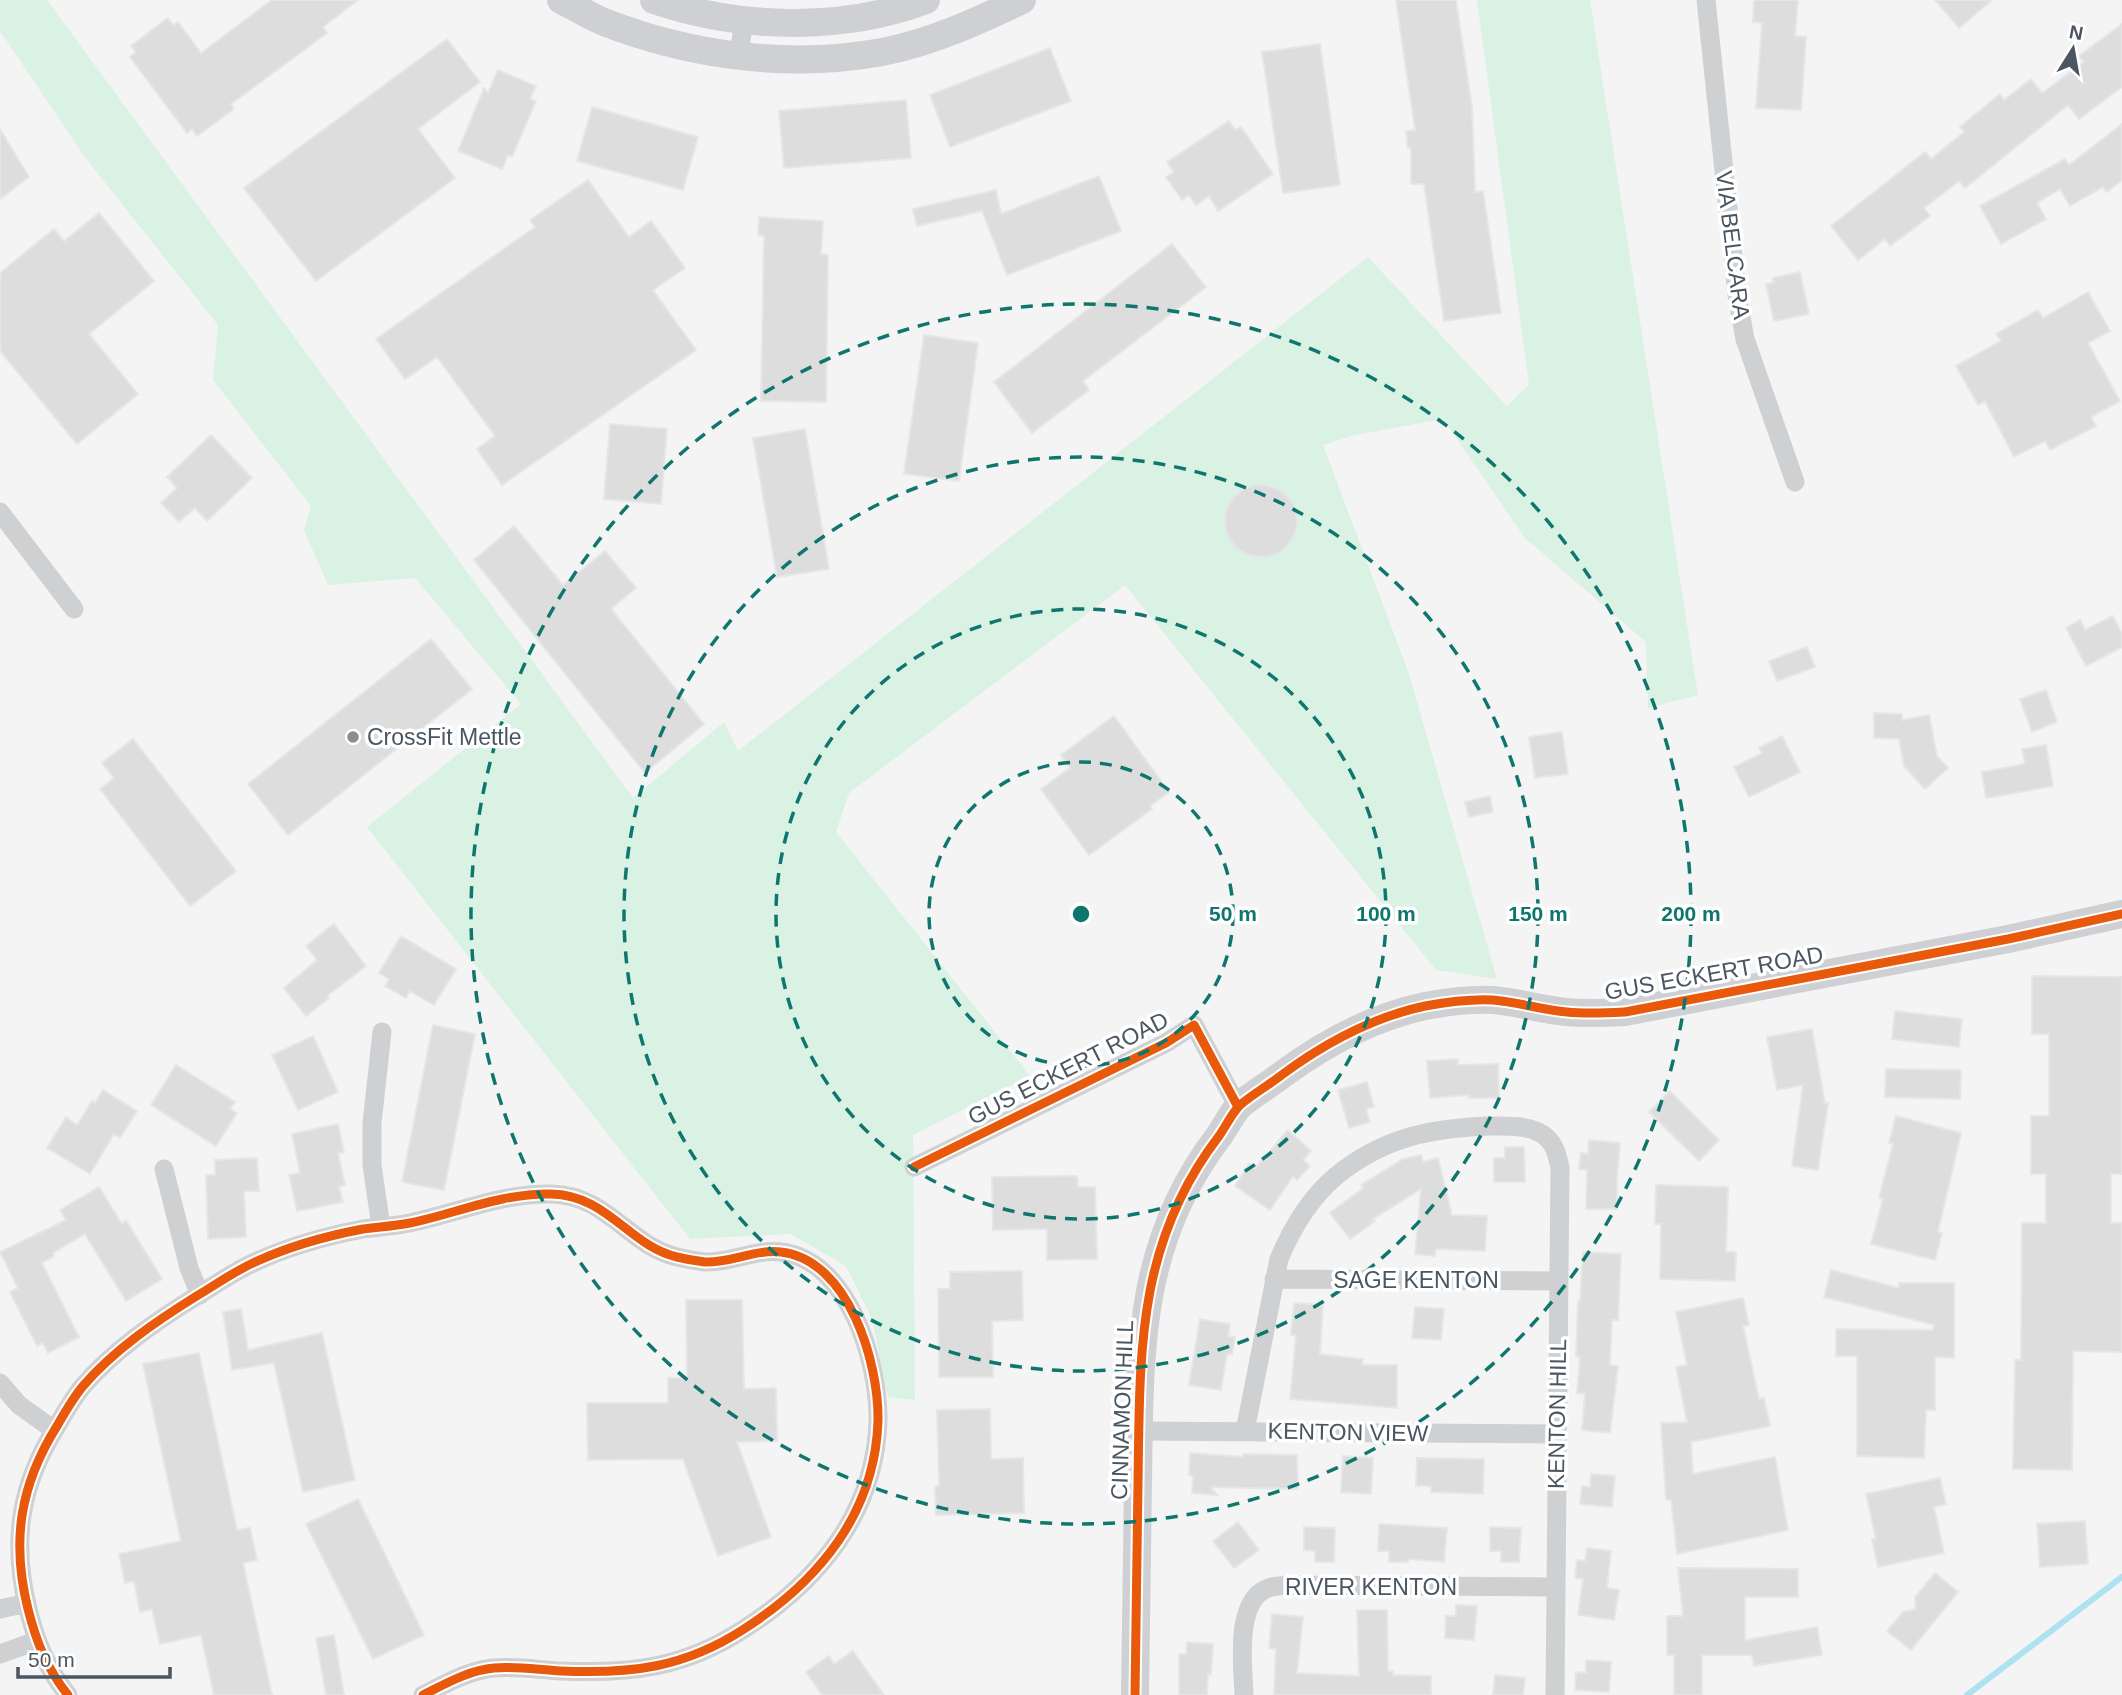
<svg xmlns="http://www.w3.org/2000/svg" width="2122" height="1695" font-family="Helvetica,sans-serif">
<style>
.green{fill:#d9f2e3}
.lines{fill:none;stroke-linecap:round;stroke-linejoin:round}
.stream{stroke:#aee2f0;stroke-width:6}
.building{fill:#ddddde;stroke:#e5e6e7;stroke-width:2}
.street{stroke:#ced0d2;stroke-width:19}
.secondary{stroke:#ced0d4;stroke-width:28}
.cycleway-casing{stroke:#fff;stroke-width:13}
.cycleway{stroke:#e8590c;stroke-width:9}
.ring{fill:none;stroke:#0f766e;stroke-width:3.5;stroke-dasharray:12 9}
.poi-dot{fill:#868d94;stroke:#fff;stroke-width:2.5}
.labels{text-anchor:middle;dominant-baseline:central;stroke-width:7;stroke-linejoin:round;paint-order:stroke}
.street-label{font-size:23px;fill:#4a5661;stroke:#fff}
.poi-label{font-size:23px;fill:#4a5661;stroke:#fff;text-anchor:start}
.centre{fill:#0f766e;stroke:#fff;stroke-width:3.5}
.ring-label{font-size:21px;text-anchor:middle;font-weight:bold;fill:#0f766e;stroke:#fff;stroke-width:7;stroke-linejoin:round;paint-order:stroke}
</style>
<rect width="100%" height="100%" fill="#f4f4f4"/>
<path class="green" d="M0,0h47l586,798 91,-76 14,29 630,-494 139,149 22,-21 -52,-385h113l108,695 -50,13 -2,-66 -121,-104 -82,-119 -88,16 -32,10 86,229 88,305 -61,-9 -311,-385 -276,208 -13,39 194,244 -117,59 2,265 -27,-3 -16,-78 -26,-53 -55,-32 -101,5 -323,-412 154,-123 -106,-126 -87,7 -24,-55 7,-24 -98,-126 5,-55 -134,-169 -84,-125z"/>
<g class="lines">
<path class="stream" d="M1967,1695l155,-118"/>
</g>
<path class="building" d="M272,0h86l-35,27 4,6 -96,71 3,5 -37,27 -5,-7 -5,4 -57,-76 6,-5 -5,-6 37,-28 5,7 5,-3 23,31z
M1396,0h60l16,106 3,86 8,-1 18,122 -57,8 -20,-137h-13v-36h-3l-2,-17 9,-1z
M1754,0h44l-3,36 11,1 -5,73 -45,-2 6,-85 -9,-1z
M1935,0h57l-33,28z
M2122,24v63l-43,32 -11,-14 -103,83 -6,-7 -35,27 6,8 -40,30 -5,-7 -27,21 -27,-34 94,-74 6,7 33,-27 -4,-5 40,-33 4,6 27,-21 11,14 42,-31 -5,-6z
M447,39l33,43 -62,47 37,49 -139,103 -72,-93z
M1320,44l20,141 -57,8 -21,-141z
M1050,48l21,53 -121,46 -20,-52z
M498,70l38,16 -6,13 6,2 -24,56 -4,-2 -6,14 -44,-18 26,-63 4,5z
M906,100l5,58 -127,10 -5,-57z
M592,107l106,30 -15,53 -106,-29z
M1229,121l6,9 6,-3 32,47 -55,37 -9,-15 -13,9 -7,-10 -7,5 -16,-23 8,-5 -7,-10z
M2122,124v56l-15,12 -4,-5 -33,19 -10,-17 -23,14 9,16 -45,25 -21,-38 85,-47 4,6z
M0,129l29,48 -29,22z
M1099,176l22,55 -114,44 -25,-64 -65,15 -4,-17 83,-19 5,24z
M588,180l41,57 22,-16 34,47 -32,22 43,60 -194,135 -25,-36 18,-13 -58,-79 -32,22 -29,-40 159,-112 -5,-7z
M99,213l55,68 -65,53 49,60 -61,50 -77,-93v-78l54,-44 10,12z
M759,217l64,4 -2,33 7,1 -2,147 -65,-1 3,-165 -6,-1z
M1172,244l34,43 -123,94 6,9 -57,43 -38,-51z
M1800,272l9,42 -35,7 -8,-37 8,-2 -1,-4z
M2088,292l22,39 -22,12 32,58 -29,16 5,9 -46,24 -5,-9 -31,16 -29,-56 -7,4 -22,-39 45,-25 -5,-7 42,-24 5,8z
M924,335l54,8 -19,138 -55,-7z
M610,424l57,5 -6,75 -57,-5z
M805,429l24,140 -52,8 -24,-139z
M211,435l41,43 -45,43 -12,-13 -16,14 -18,-19 16,-15 -10,-11z
M1225 521a36 36 0 1 1 72 0a36 36 0 1 1-72 0Z
M514,526l49,59 42,-34 31,37 -25,21 93,115 -59,49 -171,-213z
M2113,616l9,18v13l-36,19 -20,-38 14,-8 5,10z
M431,639l41,50 -184,146 -40,-51z
M1807,647l8,20 -38,14 -8,-20z
M2046,690l11,32 -25,10 -12,-33z
M1874,713l28,1v6l27,-5 8,41 11,12 -23,21 -21,-23 -5,-27 -25,-1z
M1114,716l55,76 -19,14 2,3 -63,46 -48,-66 29,-21 -9,-13z
M1562,732l6,42 -33,4 -6,-41z
M1782,736l18,36 -51,25 -15,-30 28,-14 -3,-5z
M133,739l103,132 -46,35 -90,-117 14,-11 -12,-15z
M2046,745l7,41 -67,12 -4,-26 43,-8 -3,-15z
M1490,796l3,16 -24,5 -4,-15z
M334,924l32,42 -39,30 2,2 -23,18 -22,-28 33,-28 -11,-14z
M401,936l55,33 -22,36 -24,-14 -4,7 -21,-12 4,-7 -10,-6z
M2032,976l90,1v197h-11v49h11v129l-49,-1 -1,119 -59,-1 2,-109h6l1,-137h24v-49h-15v-58h18v-82h-17z
M1895,1011l67,8 -3,28 -67,-8z
M433,1025l42,9 -31,156 -42,-8z
M1812,1029l13,74h3l-10,67 -26,-4 11,-81 -26,5 -10,-53z
M313,1036l25,56 -40,18 -26,-55z
M1458,1059v6l40,-1 1,34h-30v-3l-39,3 -3,-37z
M176,1065l59,37 -5,7 7,4 -21,33 -65,-41z
M1886,1069l75,1 -1,29 -75,-2z
M1367,1082l7,25 -8,2 4,13 -21,6 -11,-38z
M103,1090l34,21 -17,27 -6,-4 -24,40 -43,-26 19,-31 11,8 15,-24 3,2z
M1670,1091l49,49 -20,21 -50,-49z
M1896,1116l65,17 -23,99 4,1 -7,27 -64,-16 12,-45 -4,-1 14,-54 -4,-1z
M338,1124l6,28 -6,1 7,32 -6,2 4,15 -46,9 -8,-36 11,-2 -8,-39z
M1288,1130l23,21 -8,9 7,6 -13,14 -4,-4 -23,34 -35,-24 14,-22 6,4z
M1589,1140l31,3 -3,35v31h-31l1,-39 -8,-1 2,-16 7,1z
M1505,1147h19l1,35h-31v-24h11z
M1421,1155l2,7 15,-4 14,57 35,1 -2,35 -49,-2 -1,7 -20,-2 6,-65 -48,30 2,2 -25,18 -20,-26 33,-25 -2,-3 42,-26z
M257,1158l2,33h-15l2,46 -38,2 -2,-64h9v-15z
M1077,1176l1,11h17l2,72 -50,1v-31l-54,1 -1,-53z
M1656,1185l72,2 -2,65h10l-1,29 -75,-2 1,-55h-6z
M99,1187l23,37 4,-4 36,59 -36,22 -41,-67 -32,19 1,3 -12,7 37,74 -31,16 -5,-10 -6,3 -27,-54 8,-4 -18,-36 66,-32 -6,-10z
M1583,1252l38,2 -3,66h-6l-2,45 8,1 -8,67 -28,-3 3,-36 -8,-1 3,-36 -4,-1 2,-55h2z
M1831,1270l68,18v-5h55v75l-19,-1v53h-9l-2,48 -67,-2v-100h-21v-27l97,1 1,-5 -110,-28z
M1022,1271l1,49 -31,1 1,56h-54l-1,-88h12v-17z
M1743,1298l6,27 -6,1 16,73 5,-1 6,28 -79,16 2,32 82,-17 13,73 -111,24 -6,-54h-5l-5,-77 26,-1 -11,-55 11,-2 -11,-53z
M686,1300h56l2,89 32,-1 1,53 -40,1 34,95 -53,19 -35,-97 -95,1 -1,-57h81v-25h19z
M1294,1303l29,2 -3,49 43,5 -1,6h35v43l-107,-9 6,-64h-5z
M1415,1307l29,2 -3,31 -29,-2z
M241,1309l7,41 74,-17 33,147 -52,12 -29,-129 -42,7 -9,-58z
M1200,1319l30,5 -2,12 7,1 -3,18 -5,-1 -6,36 -32,-5z
M199,1353l38,177 13,-2 7,32 -14,3 29,132h-58l-13,-60 -41,9 -8,-35 -12,3 -6,-31 -9,2 -6,-29 62,-13 -38,-177z
M990,1409l1,50 32,-1 1,55 -88,2 -1,-29h4l-2,-76z
M1190,1453l53,4v-3l54,1 1,34 -87,-2 6,8 -25,-2 1,-17 -4,-1z
M1343,1456l30,2 -2,36 -30,-2z
M1417,1458l67,1 -1,35 -52,-2v-6h-15z
M1591,1474l24,2 -3,31 -32,-3 2,-18 8,1z
M1940,1478l6,26 -12,3 10,46 -66,14 -6,-28h4l-10,-45z
M358,1499l66,136 -51,24 -67,-135z
M2085,1521l3,43 -48,3 -3,-43z
M1238,1522l21,28 -25,18 -21,-27z
M1379,1524l68,4 -3,34 -36,-3v3h-19v-11h-11z
M1304,1527l31,1 -1,34h-19v-11l-11,-1z
M1490,1527l31,1 -2,34h-18v-11h-11z
M1587,1548l24,3 -4,37 12,2 -5,30 -36,-5 5,-36 -8,-1 2,-18 8,1z
M1678,1568l120,1v28h-53v43l72,-13 5,28 -68,11 -2,-11h-50v40h-28v-40h-7v-39h16z
M1935,1573l23,19 -47,58 -24,-19 16,-19 13,-3 -1,-12z
M1456,1605l21,1 -3,34 -29,-2 1,-22h10z
M1357,1610h30l1,61h5v4l38,1v19h-157l2,-46 -7,-1 3,-34 31,3 -6,56 62,3z
M334,1635l10,60h-18l-10,-57z
M1187,1642l26,2 -2,31 -3,-1 -1,21h-28v-41h7z
M853,1651l31,44h-62l-16,-23 23,-16 5,8z
M1586,1660l25,2 -2,30 -34,-2 1,-18 10,1z
M1495,1675l30,3 -2,17h-30z"/>
<g class="lines">
<path class="street" d="M1706,0l31,295 8,44 50,143
M739,55l5,-36
M0,512l74,97
M914,1167l252,-124 28,-18 44,82
M164,1169l25,99 11,27
M381,1227l-9,-62v-42l10,-91
M1274,1279l285,2
M0,1383l19,22 35,25
M1139,1431l418,3
M1245,1431l34,-172c13,-31 31,-61 57,-83 48,-39 95,-48 155,-50 17,0 43,-1 56,12 9,8 10,18 13,29l-5,528
M0,1609l27,-6
M0,1654l36,-13
M68,1695c-21,-26 -32,-54 -40,-86 -17,-68 -8,-124 29,-183 8,-14 16,-28 26,-40 31,-36 72,-64 112,-89 19,-11 38,-25 58,-34 34,-16 73,-27 110,-34 16,-2 32,-3 47,-6 47,-10 92,-30 141,-29 57,1 78,52 126,63 8,2 19,4 28,5 26,1 50,-13 76,-10 68,8 98,111 97,169 -3,92 -59,160 -134,208 -60,39 -113,45 -183,42 -22,-1 -45,-5 -67,-3 -25,2 -49,16 -71,27
M1244,1695c-1,-29 -10,-94 24,-107 5,-2 12,-2 17,-3l271,2"/>
<path class="secondary" d="M561,0c14,7 28,16 43,22 87,34 186,47 278,30 48,-9 96,-31 140,-52
M654,0c85,29 188,32 272,0
M1135,1695c1,-71 2,-141 3,-212 2,-129 -2,-239 81,-347 7,-10 13,-23 21,-31 13,-11 29,-20 43,-31 42,-31 91,-57 142,-68 22,-4 46,-7 68,-6 25,2 49,10 74,12 19,2 38,1 58,0l383,-73 114,-25"/>
<g class="cycleway-casing">
<path id="cycleway" d="M914,1167l252,-124 28,-18 44,82
M68,1695c-21,-26 -32,-54 -40,-86 -17,-68 -8,-124 29,-183 8,-14 16,-28 26,-40 31,-36 72,-64 112,-89 19,-11 38,-25 58,-34 34,-16 73,-27 110,-34 16,-2 32,-3 47,-6 47,-10 92,-30 141,-29 57,1 78,52 126,63 8,2 19,4 28,5 26,1 50,-13 76,-10 68,8 98,111 97,169 -3,92 -59,160 -134,208 -60,39 -113,45 -183,42 -22,-1 -45,-5 -67,-3 -25,2 -49,16 -71,27
M1135,1695c1,-71 2,-141 3,-212 2,-129 -2,-239 81,-347 7,-10 13,-23 21,-31 13,-11 29,-20 43,-31 42,-31 91,-57 142,-68 22,-4 46,-7 68,-6 25,2 49,10 74,12 19,2 38,1 58,0l383,-73 114,-25"/>
</g>
<use href="#cycleway" class="cycleway"/>
</g>
<g class="ring">
<circle cx="1081" cy="914" r="152"/>
<circle cx="1081" cy="914" r="305"/>
<circle cx="1081" cy="914" r="457"/>
<circle cx="1081" cy="914" r="610"/>
</g>
<circle class="poi-dot" cx="353" cy="737" r="7"/>
<g class="labels">
<g class="street-label">
<text transform="translate(1733 245) rotate(83)">VIA BELCARA</text>
<text transform="translate(1714 973) rotate(-10)">GUS ECKERT ROAD</text>
<text transform="translate(1068 1068) rotate(-27)">GUS ECKERT ROAD</text>
<text x="1416" y="1280">SAGE KENTON</text>
<text transform="translate(1122 1410) rotate(-88)">CINNAMON HILL</text>
<text transform="translate(1557 1414) rotate(-89)">KENTON HILL</text>
<text transform="translate(1348 1432) rotate(1)">KENTON VIEW</text>
<text x="1371" y="1587">RIVER KENTON</text>
</g>
<g class="poi-label">
<text x="367" y="737">CrossFit Mettle</text>
</g>
</g>
<circle cx="1081" cy="914" r="10" class="centre"/>
<g class="ring-label">
<text x="1233" y="921">50 m</text>
<text x="1386" y="921">100 m</text>
<text x="1538" y="921">150 m</text>
<text x="1691" y="921">200 m</text>
</g>
<g transform="translate(2073 49) rotate(11)" stroke="#ffffff" stroke-width="5" paint-order="stroke">
<path d="M0-5L12 26L0 18L-12 26Z" fill="#4a5661"/>
<text y="-10" font-size="19" font-weight="bold" text-anchor="middle" fill="#4a5661">N</text>
</g>
<path d="M18 1667v10h152v-10" fill="none" stroke="#4a5661" stroke-width="3.5"/>
<text x="28" y="1667" font-size="21" fill="#4a5661" stroke="#ffffff" stroke-width="5" paint-order="stroke">50 m</text>
</svg>
